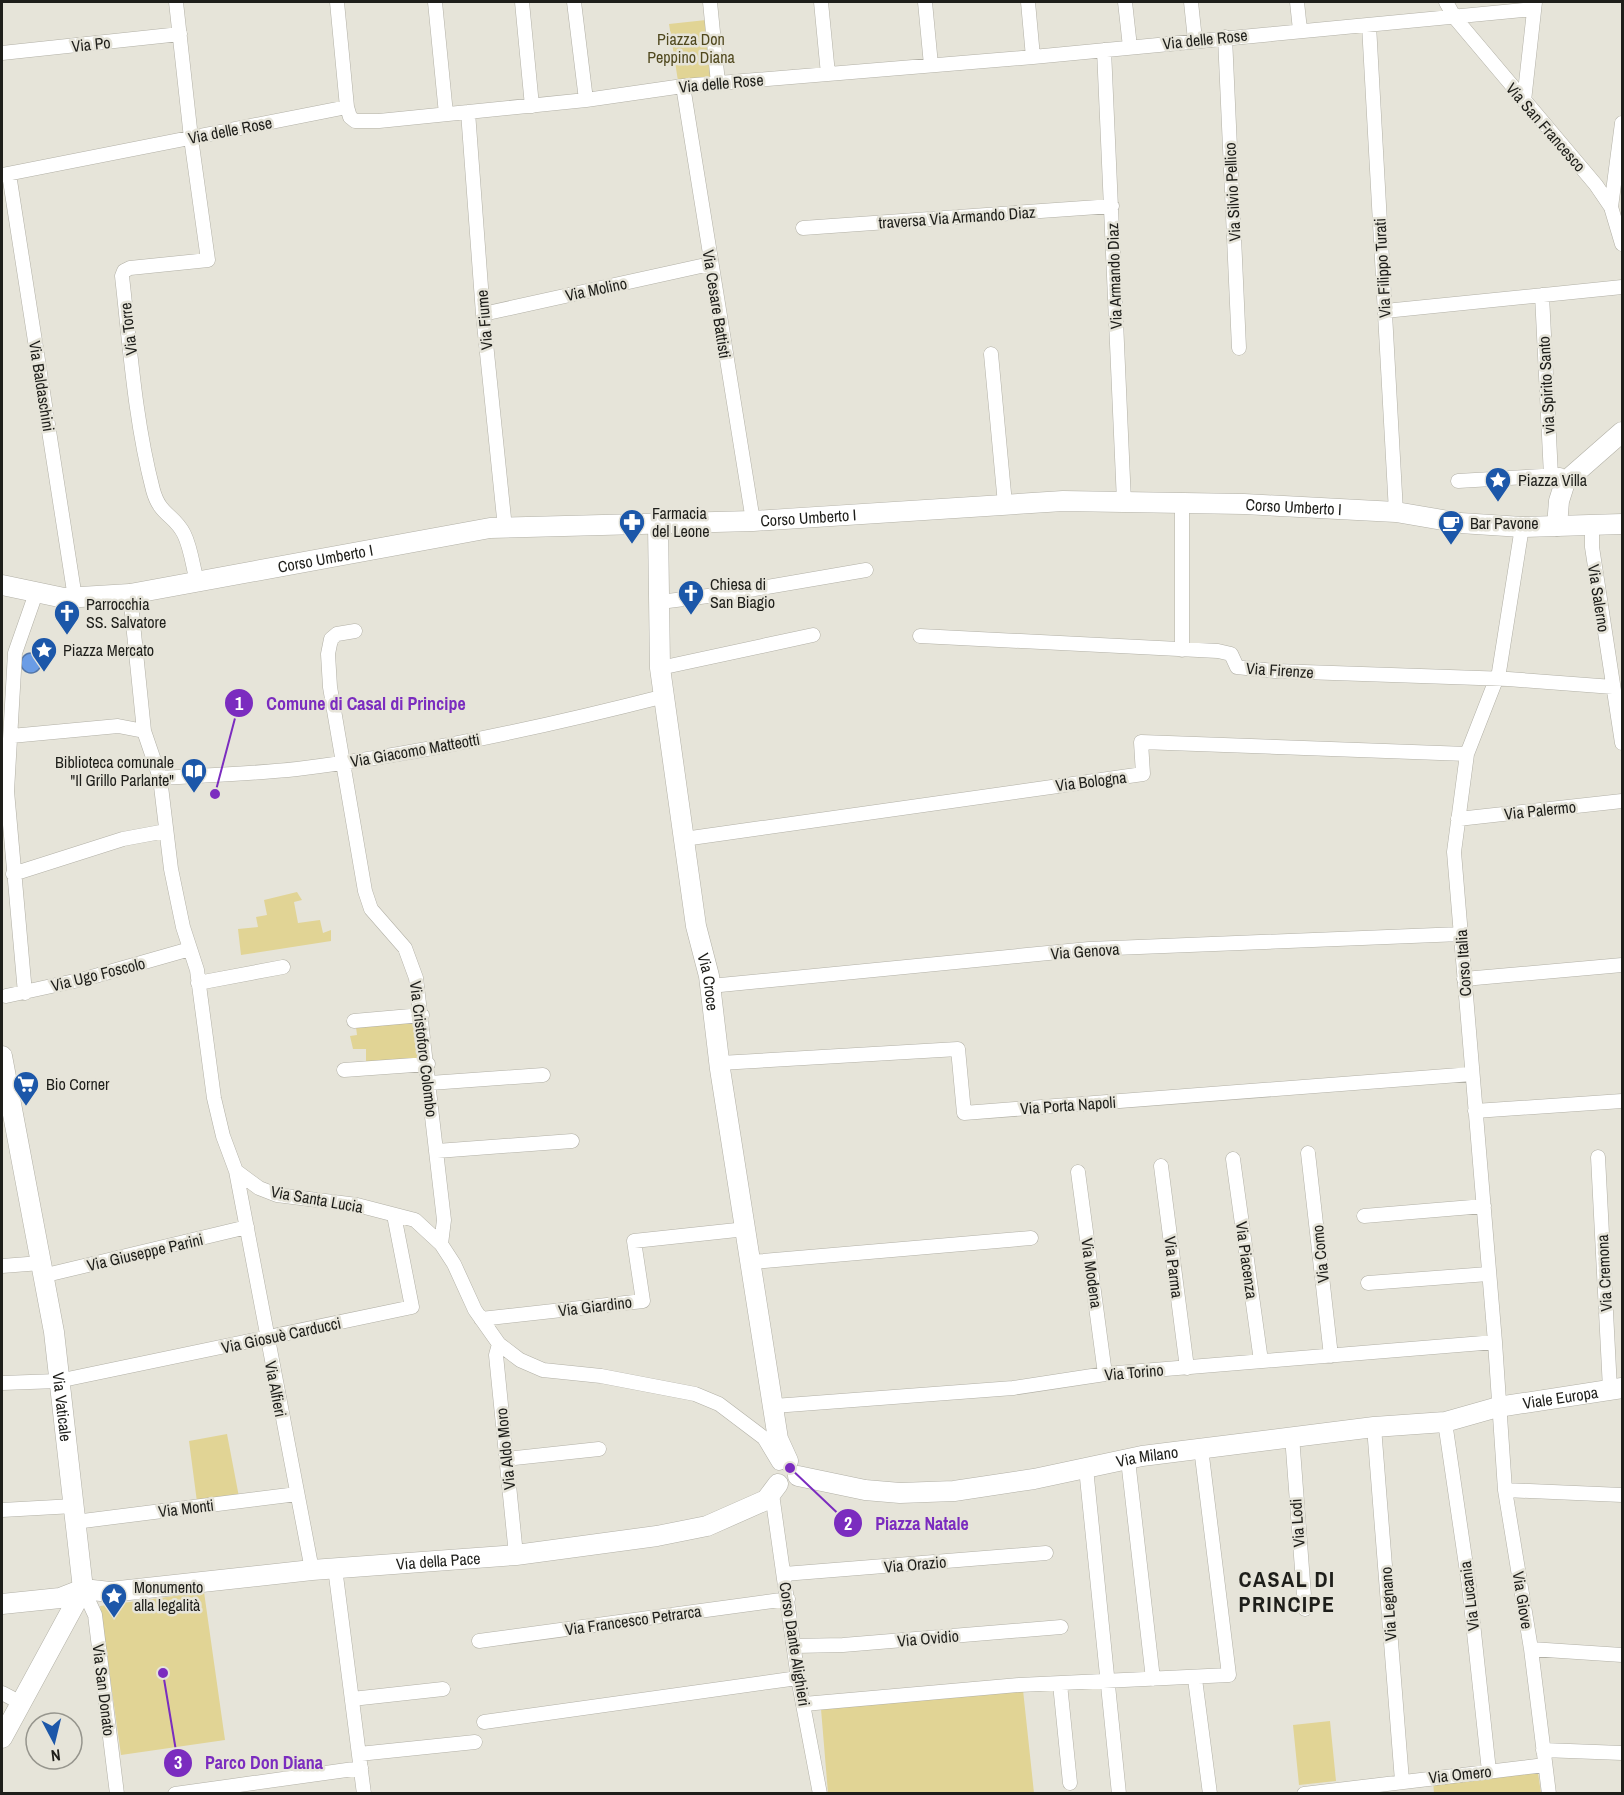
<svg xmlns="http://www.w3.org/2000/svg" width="1624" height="1795" font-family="'Archivo Narrow',sans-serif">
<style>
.green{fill:#e1d495}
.water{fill:#6a9ce5;stroke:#5376a8;stroke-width:1.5}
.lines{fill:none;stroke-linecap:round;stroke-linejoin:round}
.street-casing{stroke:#b2b0a6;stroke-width:15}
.secondary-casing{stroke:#b2b0a6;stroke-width:21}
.street{stroke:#fff;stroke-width:14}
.secondary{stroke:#fff;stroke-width:20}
.labels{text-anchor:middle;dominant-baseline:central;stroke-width:5;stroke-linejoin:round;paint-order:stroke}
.park-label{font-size:16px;fill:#50481e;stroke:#e6e4d9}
.street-label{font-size:16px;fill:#1e1e1a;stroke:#e6e4d9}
.poi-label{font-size:16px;fill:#1e1e1a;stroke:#e6e4d9;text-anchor:start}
.district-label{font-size:22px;font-weight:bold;letter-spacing:1.5px;fill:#1e1e1a;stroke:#e6e4d9}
.leader{fill:none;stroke:#7b2cbf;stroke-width:2}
.callout-dot{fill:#7b2cbf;stroke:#e6e4d9;stroke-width:2}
.mark-label{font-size:18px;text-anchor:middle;font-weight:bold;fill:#fff}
.callout-label{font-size:18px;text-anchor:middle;font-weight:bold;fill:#7b2cbf;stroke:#e6e4d9;stroke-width:5;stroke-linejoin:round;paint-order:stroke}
</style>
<rect width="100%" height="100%" fill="#e6e4d9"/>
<path class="green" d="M706,20l7,53 -3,4 -32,4 -9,-57z
M297,892l5,8 -8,2 4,21 22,-3 3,13 8,-3v11l-90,14 -3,-26 20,-2 -2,-10 11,-2 -3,-15z
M414,1022l6,37 -54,3v-13h-13l-3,-13 7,-1 -1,-8z
M227,1434l12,63 -42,5 -8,-61z
M204,1592l21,148 -104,15 -21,-149z
M1023,1690l11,103h-206l-7,-84z
M1330,1721l6,60 -37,4 -6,-60z
M1538,1773l3,20h-107l-1,-11z"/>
<path class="water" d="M21 663a10 10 0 1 1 20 0a10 10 0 1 1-20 0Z"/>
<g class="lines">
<g class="street-casing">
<path id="street" d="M176,2l15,136 17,122 -78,8 -6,3 -2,5c8,71 13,145 31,214 7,26 21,24 31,44 7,14 9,33 13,48
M337,2l10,105
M435,2l11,112
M522,2l10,104
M574,2l12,98
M710,2l8,81
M821,2l7,72
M925,2l6,63
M1028,2l5,55
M1125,2l5,45
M1191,2l4,38
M1297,2l3,28
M1446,2l9,16 141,167 15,22 11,37
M1369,25l27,487
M1225,37l14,311
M1104,50l20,452
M2,53l178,-19
M683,86l70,435
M1524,101l11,-99
M468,112l15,202 22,214
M9,174l66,424
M2,175l345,-68 3,10 5,4h24l207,-21 97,-14 350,-29 501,-48
M1611,207l11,-84
M803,228l309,-22
M1542,295l9,181
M1385,311l237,-24
M483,314l227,-50
M991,354l14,150
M1458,481l102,-6
M1592,523v24l30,196
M1522,527l-23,145 -32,82 -13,98 41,490 10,148 26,159 18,145
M130,594l14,137 16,47 11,91 12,58 14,43 17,128 9,38 13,35 23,17 18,7 80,10 58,15 26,24 13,20 21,46 24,34 21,16 23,10 58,6 94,18 24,10 45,34 15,25
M660,602l72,-9 134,-23
M355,631l-18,3 -6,5 -3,15 2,33 35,204 6,18 34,39 11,30 28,242 -3,24
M920,636l298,15 13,3 6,13 38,4 233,8 105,8
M1182,650v-147
M660,668l153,-33
M11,736l107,-10 26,5
M160,778c46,-3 92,-4 137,-9 124,-15 247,-42 368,-73
M1458,819l164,-18
M684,839l459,-65 -2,-32 326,12
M13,874l110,-35 43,-8
M1464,979l158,-14
M198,983l85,-16
M710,986l379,-37 372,-15
M25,993l-18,-202 8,-138 21,-60
M6,996l82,-18 102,-29
M354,1021l68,-6
M720,1063l238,-14 6,64 508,-39
M344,1070l84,-6
M430,1083l113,-8
M1475,1111l147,-10
M437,1151l135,-10
M1308,1153l23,203
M1598,1157l12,232
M1233,1159l28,202
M1161,1166l26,202
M236,1171l76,399
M1078,1172l27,202
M1364,1216l120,-10
M752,1262l279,-24
M2,1266l39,-3
M42,1276l205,-49
M1368,1283l120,-9
M481,1319l162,-18 -9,-60 112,-12
M499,1344l-3,11 20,200
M2,1383l56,-2 354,-74 -18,-92
M774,1406l239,-18 92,-14 390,-32
M1445,1422l24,164 20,185
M1374,1427l28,354
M1292,1436l13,173
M506,1459l93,-10
M1128,1460l25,219
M1086,1468l33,326
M1505,1490l117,5
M772,1494l26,184 22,116
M2,1510l72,-4
M75,1522l222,-28
M335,1568l29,226
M784,1574l262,-21
M83,1589l12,26 22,179
M479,1641l309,-42
M794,1646l49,-1 218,-18
M1531,1649l91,6
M1195,1679l15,115
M1060,1684l10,99
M2,1693l19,10
M352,1699l91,-10
M804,1704l215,-19 210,-10 -28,-227
M484,1722l314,-44
M1543,1750l79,3
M359,1754l116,-12
M175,1794l186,-26
M1304,1794l241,-29"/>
</g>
<g class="secondary-casing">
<g id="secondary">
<path id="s1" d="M658,524l2,144 36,258 13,50 11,93 58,370 10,22"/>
<path d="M1557,526l2,-25 6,-19 57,-50"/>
<path id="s2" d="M2,585l62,13 66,-4 360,-66 263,-7 310,-20 181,3 152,8 64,11 62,4 100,-3"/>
<path id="s3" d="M2,1056l52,276 29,257 -81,149"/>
<path id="s4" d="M798,1476l67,14 35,3 54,-2 80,-12 108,-23 232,-29 71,-5 53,-15 124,-19"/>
<path id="s5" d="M2,1604l58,-6 23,-9 27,3 202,-22 204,-15 141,-19 50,-10 59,-26 12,-16"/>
</g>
</g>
<use href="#street" class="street"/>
<use href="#secondary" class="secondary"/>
</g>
<defs>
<g id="sight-pin" transform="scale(1.35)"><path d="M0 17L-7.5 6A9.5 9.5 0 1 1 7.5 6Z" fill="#1c57a9" stroke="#e6e4d9"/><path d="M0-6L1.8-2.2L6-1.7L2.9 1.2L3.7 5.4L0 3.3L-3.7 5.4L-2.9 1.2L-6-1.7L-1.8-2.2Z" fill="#fff"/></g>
<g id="pharmacy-pin" transform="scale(1.35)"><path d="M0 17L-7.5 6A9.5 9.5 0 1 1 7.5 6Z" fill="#1c57a9" stroke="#e6e4d9"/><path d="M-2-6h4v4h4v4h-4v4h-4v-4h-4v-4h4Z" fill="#fff"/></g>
<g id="cafe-pin" transform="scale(1.35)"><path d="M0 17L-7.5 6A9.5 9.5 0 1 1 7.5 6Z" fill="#1c57a9" stroke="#e6e4d9"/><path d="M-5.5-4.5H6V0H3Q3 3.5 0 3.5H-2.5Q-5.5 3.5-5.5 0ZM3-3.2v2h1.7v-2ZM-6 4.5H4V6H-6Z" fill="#fff"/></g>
<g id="church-pin" transform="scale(1.35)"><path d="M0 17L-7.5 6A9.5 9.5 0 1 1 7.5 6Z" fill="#1c57a9" stroke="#e6e4d9"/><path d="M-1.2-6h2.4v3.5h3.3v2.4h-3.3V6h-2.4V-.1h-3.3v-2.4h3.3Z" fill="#fff"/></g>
<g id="library-pin" transform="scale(1.35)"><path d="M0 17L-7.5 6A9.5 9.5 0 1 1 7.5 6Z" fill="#1c57a9" stroke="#e6e4d9"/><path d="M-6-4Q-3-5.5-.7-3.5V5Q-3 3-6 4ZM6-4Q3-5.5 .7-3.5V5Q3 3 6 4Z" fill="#fff"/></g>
<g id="supermarket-pin" transform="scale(1.35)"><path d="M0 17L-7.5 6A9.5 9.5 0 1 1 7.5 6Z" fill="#1c57a9" stroke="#e6e4d9"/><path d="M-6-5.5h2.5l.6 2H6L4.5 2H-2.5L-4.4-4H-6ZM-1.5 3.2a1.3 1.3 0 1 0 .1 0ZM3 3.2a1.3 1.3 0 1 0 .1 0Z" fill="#fff"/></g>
</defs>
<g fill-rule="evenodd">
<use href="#sight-pin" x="1498" y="480"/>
<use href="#pharmacy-pin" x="632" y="522"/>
<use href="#cafe-pin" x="1451" y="523"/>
<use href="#church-pin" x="691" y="593"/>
<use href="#church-pin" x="67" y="613"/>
<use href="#sight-pin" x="44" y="650"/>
<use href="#library-pin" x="194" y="771"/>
<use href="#supermarket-pin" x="26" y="1084"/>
<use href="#sight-pin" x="114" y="1596"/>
</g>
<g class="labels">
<g class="park-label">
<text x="691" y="39">Piazza Don<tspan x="691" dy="18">Peppino Diana</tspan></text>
</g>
<g class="street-label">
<text transform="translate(1205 39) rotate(-6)">Via delle Rose</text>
<text transform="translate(91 44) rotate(-6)">Via Po</text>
<text transform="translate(721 83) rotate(-5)">Via delle Rose</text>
<text transform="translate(1546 127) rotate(49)">Via San Francesco</text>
<text transform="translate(230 130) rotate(-11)">Via delle Rose</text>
<text transform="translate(1232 192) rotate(-93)">Via Silvio Pellico</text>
<text transform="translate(957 217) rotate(-4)">traversa Via Armando Diaz</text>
<text transform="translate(1382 268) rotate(-93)">Via Filippo Turati</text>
<text transform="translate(1114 276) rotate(-92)">Via Armando Diaz</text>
<text transform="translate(596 289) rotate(-12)">Via Molino</text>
<text transform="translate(717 304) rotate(81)">Via Cesare Battisti</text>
<text transform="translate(484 320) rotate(-95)">Via Fiume</text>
<text transform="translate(128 329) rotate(-97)">Via Torre</text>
<text transform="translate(1546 385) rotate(-93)">via Spirito Santo</text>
<text transform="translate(42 386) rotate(81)">Via Baldaschini</text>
<text stroke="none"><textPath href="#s2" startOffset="1300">Corso Umberto I</textPath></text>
<text stroke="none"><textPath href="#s2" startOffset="814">Corso Umberto I</textPath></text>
<text stroke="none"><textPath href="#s2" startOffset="328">Corso Umberto I</textPath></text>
<text transform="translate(1599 598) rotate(81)">Via Salerno</text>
<text transform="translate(1280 670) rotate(4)">Via Firenze</text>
<text transform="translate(415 750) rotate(-10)">Via Giacomo Matteotti</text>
<text transform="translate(1091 781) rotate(-7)">Via Bologna</text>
<text transform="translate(1540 810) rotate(-6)">Via Palermo</text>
<text transform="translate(1085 951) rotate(-4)">Via Genova</text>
<text transform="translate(1463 963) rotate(-94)">Corso Italia</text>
<text transform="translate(98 974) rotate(-14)">Via Ugo Foscolo</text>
<text stroke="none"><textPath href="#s1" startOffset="462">Via Croce</textPath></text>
<text transform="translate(424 1049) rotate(83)">Via Cristoforo Colombo</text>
<text transform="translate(1068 1105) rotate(-4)">Via Porta Napoli</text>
<text transform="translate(317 1199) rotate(10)">Via Santa Lucia</text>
<text transform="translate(145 1252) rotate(-13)">Via Giuseppe Parini</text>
<text transform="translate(1320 1254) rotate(-96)">Via Como</text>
<text transform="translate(1247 1260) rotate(82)">Via Piacenza</text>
<text transform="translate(1174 1267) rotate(83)">Via Parma</text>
<text transform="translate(1092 1273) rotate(82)">Via Modena</text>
<text transform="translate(1604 1273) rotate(-93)">Via Cremona</text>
<text transform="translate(595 1306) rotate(-7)">Via Giardino</text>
<text transform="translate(281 1335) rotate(-12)">Via Giosuè Carducci</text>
<text transform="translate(1134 1372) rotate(-5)">Via Torino</text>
<text transform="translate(276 1389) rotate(79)">Via Alfieri</text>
<text stroke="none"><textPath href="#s4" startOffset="772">Viale Europa</textPath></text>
<text stroke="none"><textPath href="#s3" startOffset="356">Via Vaticale</textPath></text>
<text transform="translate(505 1449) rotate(-96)">Via Aldo Moro</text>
<text stroke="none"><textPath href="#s4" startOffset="354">Via Milano</textPath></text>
<text transform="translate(186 1508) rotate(-7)">Via Monti</text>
<text transform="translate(1297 1523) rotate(-94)">Via Lodi</text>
<text stroke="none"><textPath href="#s5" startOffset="440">Via della Pace</textPath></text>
<text transform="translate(915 1564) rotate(-5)">Via Orazio</text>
<text transform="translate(1469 1596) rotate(-97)">Via Lucania</text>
<text transform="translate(1523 1600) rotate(81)">Via Giove</text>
<text transform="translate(1388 1604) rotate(-94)">Via Legnano</text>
<text transform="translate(633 1620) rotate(-8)">Via Francesco Petrarca</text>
<text transform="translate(928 1638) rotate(-5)">Via Ovidio</text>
<text transform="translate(795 1644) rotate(81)">Corso Dante Alighieri</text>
<text transform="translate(104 1690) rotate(83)">Via San Donato</text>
<text transform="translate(1460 1774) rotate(-6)">Via Omero</text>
</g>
<g class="poi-label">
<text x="1518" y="480">Piazza Villa</text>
<text x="652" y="513">Farmacia<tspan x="652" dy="18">del Leone</tspan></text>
<text x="1470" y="523">Bar Pavone</text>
<text x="710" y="584">Chiesa di<tspan x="710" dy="18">San Biagio</tspan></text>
<text x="86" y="604">Parrocchia<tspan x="86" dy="18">SS. Salvatore</tspan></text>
<text x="63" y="650">Piazza Mercato</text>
<text x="174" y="762" text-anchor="end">Biblioteca comunale<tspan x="174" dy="18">"Il Grillo Parlante"</tspan></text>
<text x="46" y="1084">Bio Corner</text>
<text x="134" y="1587">Monumento<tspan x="134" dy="18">alla legalità</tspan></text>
</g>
<g class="district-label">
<text x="1287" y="1579">CASAL DI<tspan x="1287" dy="25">PRINCIPE</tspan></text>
</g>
</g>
<path class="leader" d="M215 794L239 703M790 1468L848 1523M163 1673L178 1763"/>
<g class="callout-dot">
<circle cx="215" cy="794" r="6"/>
<circle cx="790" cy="1468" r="6"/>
<circle cx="163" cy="1673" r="6"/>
<circle cx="239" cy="703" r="15"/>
<circle cx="848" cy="1523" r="15"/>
<circle cx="178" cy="1763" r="15"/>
</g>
<g class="mark-label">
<text x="239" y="710">1</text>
<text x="848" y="1530">2</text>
<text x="178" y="1769">3</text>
</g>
<g class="callout-label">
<text x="366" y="710">Comune di Casal di Principe</text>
<text x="922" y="1530">Piazza Natale</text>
<text x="264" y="1769">Parco Don Diana</text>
</g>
<rect width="1624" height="1795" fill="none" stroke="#1e1e1a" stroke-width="6"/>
<g transform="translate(54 1741) rotate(173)"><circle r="28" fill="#e6e4d9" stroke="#96958d" stroke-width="1.5"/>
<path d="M0-4.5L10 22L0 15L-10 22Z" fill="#1c57a9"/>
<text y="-9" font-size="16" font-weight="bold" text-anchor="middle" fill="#1e1e1a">N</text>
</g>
</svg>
